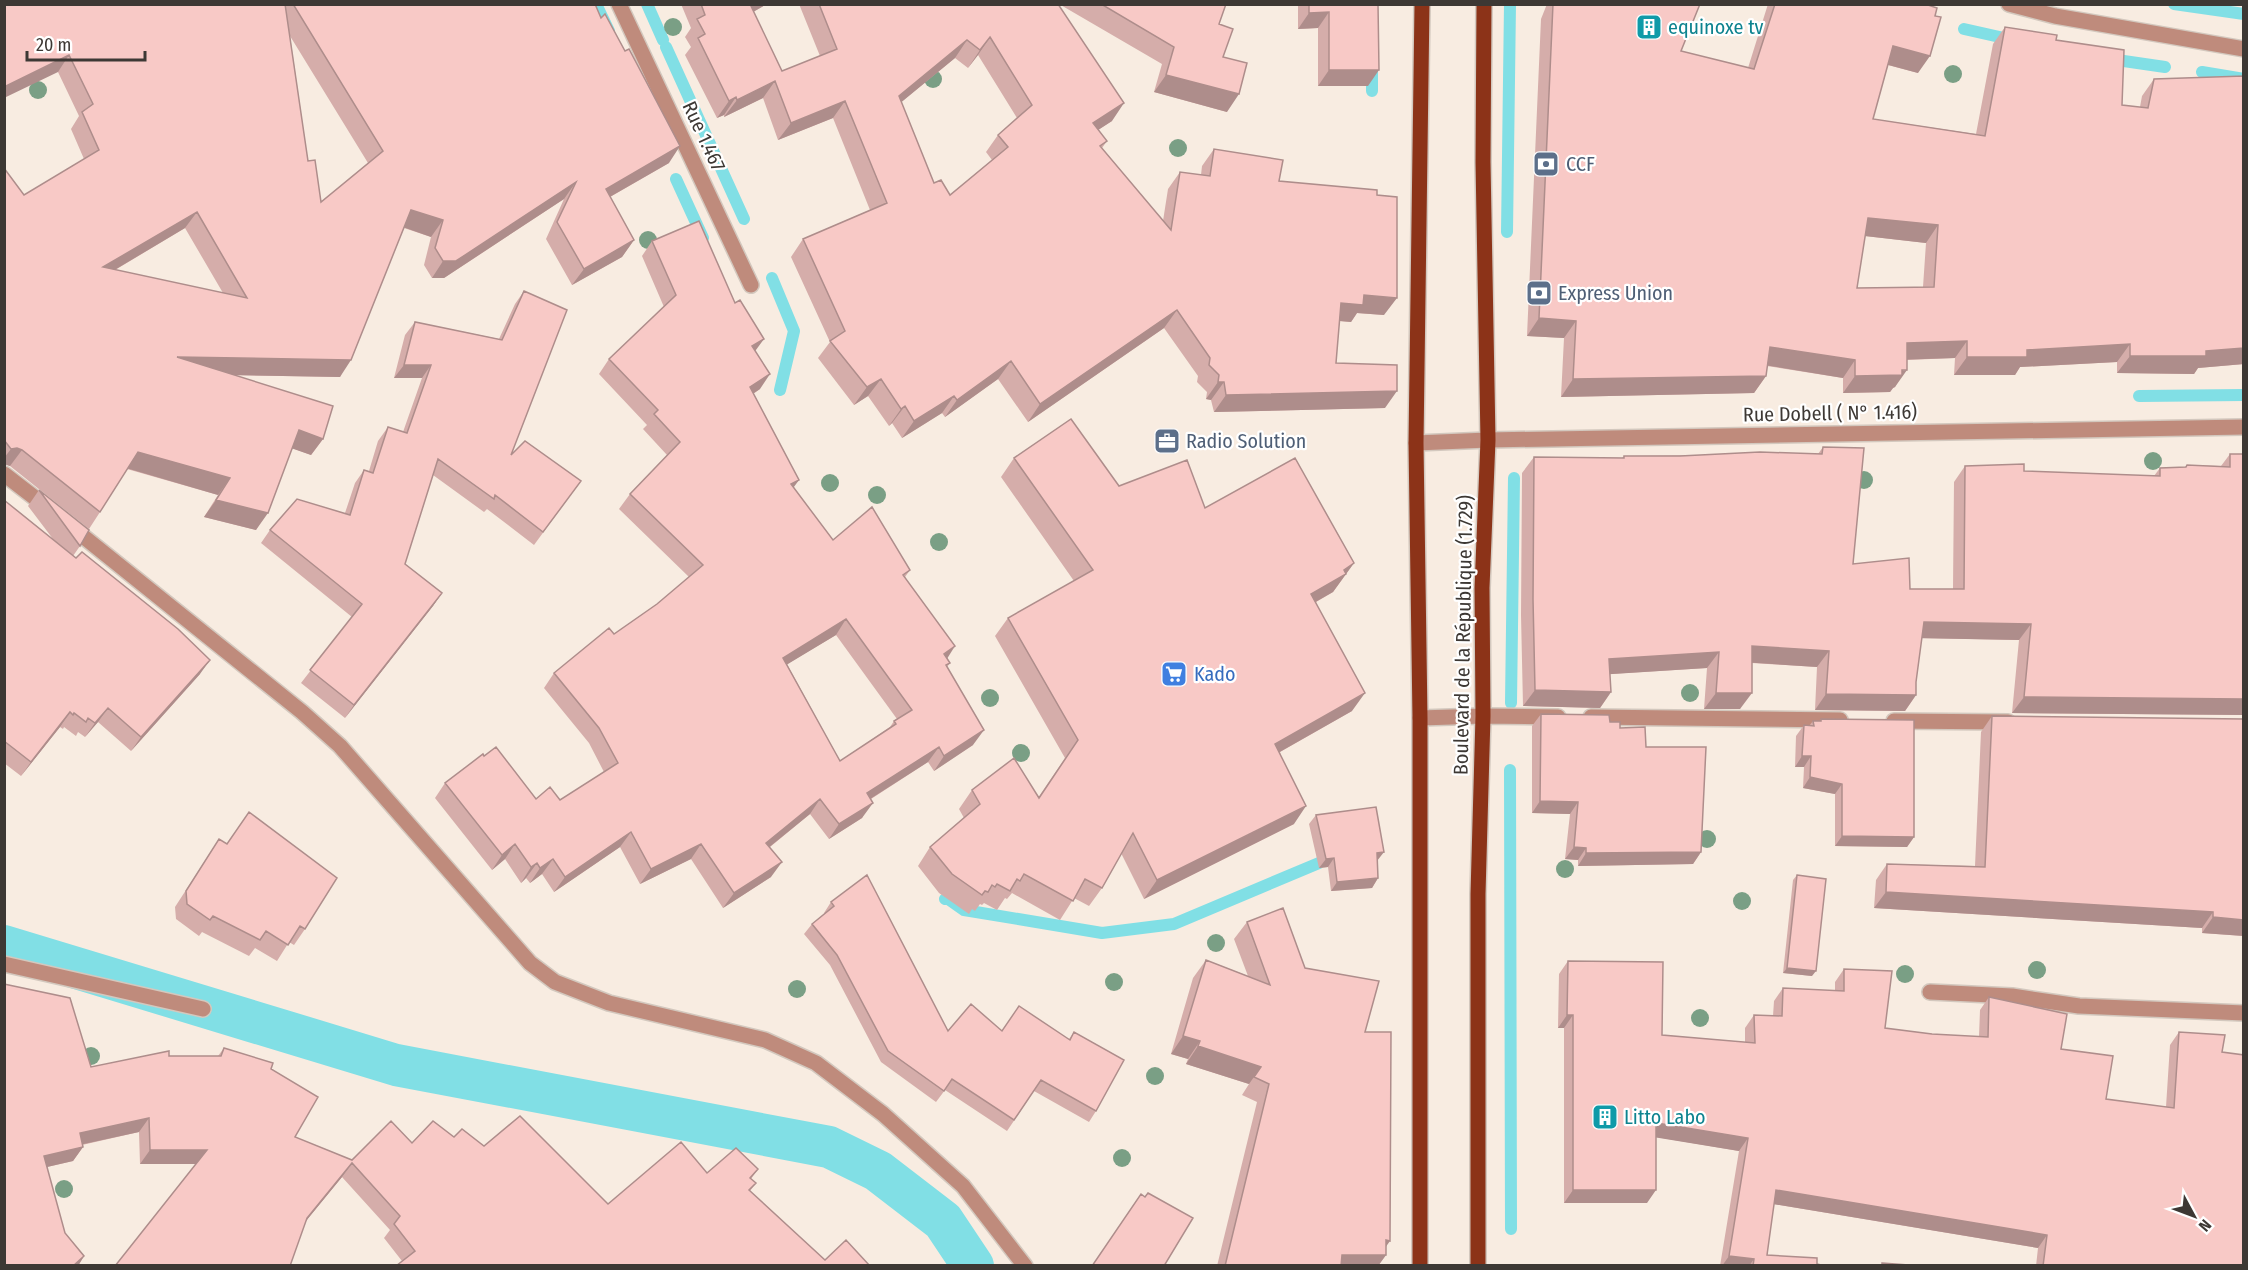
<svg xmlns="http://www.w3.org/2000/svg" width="2248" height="1270" font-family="'Fira Sans Condensed',sans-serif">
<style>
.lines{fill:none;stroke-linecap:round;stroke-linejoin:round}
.stream{stroke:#81dfe5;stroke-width:12}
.canal{stroke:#81dfe5;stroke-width:42}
.minor-casing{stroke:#d3c8be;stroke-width:18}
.major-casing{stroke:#d3c8be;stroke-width:18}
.minor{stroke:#bf8b7c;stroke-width:15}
.major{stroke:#8c3318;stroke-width:15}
.tree{fill:#7a9f85}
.wall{fill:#d5adaa;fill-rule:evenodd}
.shaded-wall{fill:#ae8d8b}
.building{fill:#f8c9c6;stroke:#ae8d8b;stroke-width:1.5;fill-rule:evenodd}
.labels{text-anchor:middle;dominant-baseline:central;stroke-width:4.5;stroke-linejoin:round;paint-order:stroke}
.culture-label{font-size:20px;fill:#0d838f;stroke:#fff;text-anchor:start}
.street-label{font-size:20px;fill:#3d3834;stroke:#fff}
.service-label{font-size:20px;fill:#4e5e75;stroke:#fff;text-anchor:start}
.shop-label{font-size:20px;fill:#366cbe;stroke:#fff;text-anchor:start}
</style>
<rect width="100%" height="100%" fill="#f8ece1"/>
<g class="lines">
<path class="stream" d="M596,4l13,27
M647,4l16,36
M2174,4l70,10
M1964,29l49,11
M666,47l78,172
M2110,59l55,8
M2202,72l42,7
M1372,91v-26
M676,179l27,59
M1507,232l3,-228
M772,278l22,53 -14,59
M2139,396l105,-1
M1511,703l3,-225
M1510,770l1,459
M945,899l2,-1 17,12 138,23 72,-9 145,-61"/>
<path class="canal" d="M4,946l392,119 433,82 49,24 65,50 30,45"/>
<g class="minor-casing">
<path id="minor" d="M619,4l132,281
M2009,4l46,12 189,33
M1416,443l72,-3 756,-13
M4,474l44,34
M69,525l233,187 38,34 190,217 25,19 54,21 156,37 51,23 67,51 80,72 62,80
M1591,717l249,3
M1420,718l63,-2 75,1
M1894,721l114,1
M4,964l199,45
M1930,992l82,4 67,10 165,7"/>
</g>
<g class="major-casing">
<path id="major" d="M1420,1266v-548l-4,-275 6,-439
M1478,1266v-372l5,-178 -1,-128 6,-148 -5,-278 1,-158"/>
</g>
<use href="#minor" class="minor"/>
<use href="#major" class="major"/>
</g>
<g class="tree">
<circle cx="673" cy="27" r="9"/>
<circle cx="1953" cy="74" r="9"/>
<circle cx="933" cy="79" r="9"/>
<circle cx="38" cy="90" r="9"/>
<circle cx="1178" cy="148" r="9"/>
<circle cx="648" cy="240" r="9"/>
<circle cx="2153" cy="461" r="9"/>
<circle cx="1864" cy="480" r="9"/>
<circle cx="830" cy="483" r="9"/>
<circle cx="877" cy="495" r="9"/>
<circle cx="939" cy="542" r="9"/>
<circle cx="1690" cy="693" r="9"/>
<circle cx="990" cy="698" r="9"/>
<circle cx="1021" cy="753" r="9"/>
<circle cx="1707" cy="839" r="9"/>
<circle cx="1565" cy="869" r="9"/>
<circle cx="1742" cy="901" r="9"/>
<circle cx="1216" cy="943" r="9"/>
<circle cx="2037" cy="970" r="9"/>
<circle cx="1905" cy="974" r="9"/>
<circle cx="1114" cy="982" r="9"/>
<circle cx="797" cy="989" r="9"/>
<circle cx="1700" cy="1018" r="9"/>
<circle cx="91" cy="1056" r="9"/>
<circle cx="1155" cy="1076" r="9"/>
<circle cx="1122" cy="1158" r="9"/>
<circle cx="64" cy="1189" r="9"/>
</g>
<path class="wall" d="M4,4h591l74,159 -59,34 24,43 -12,17 -50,28 -26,-46 18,-40 -120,79h-12l-8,-13 7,-28 -27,-9 -64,149 -106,-2 89,64 -12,16 -19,-7 -36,82 -52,-13 14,-22 -91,-26 -27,43 -11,17 -79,-63 -6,-2v-296l20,27 60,-36 -13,-30 8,-13 -21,-44zM290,36l78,127 -47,39 -13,-41zM185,228l38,65 -108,-23z
M681,4h86l-14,8 29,59 38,-15 -21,-52h259l54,117 -14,9 9,11 -5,7 61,73 5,-32 12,-17 21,3 1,-9 12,-17 65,32 105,134 -27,-2 -6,9 -12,-1 -3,42 49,45 -171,4 -3,-12 -5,-1 1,-7 -10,-10 1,-6 -34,-48 -136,94 -30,-43 -53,38 -3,-4 -40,25 -10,-15 -3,3 -21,-30 -14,9 -36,-47 12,-16 -39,-85 12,-18 67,-29 -37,-92 -55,22 -15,-42 -39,19v-2l-7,3 -32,-63 6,-8 -6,-10 6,-9zM978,55l39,63 -19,17 -12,17 6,8 -42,35 -16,-12 -33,-81 54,-44 13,10z
M1059,4h167l-7,20 4,33 4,55 -73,-20 8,-28z
M1298,4h80l-10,82h-50v-58l-20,1z
M1547,4h153l-19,47 67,17 20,-64h157l-7,69 -30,-8 -15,54 103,15 17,-90 12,-17 51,13 66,65 18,2 2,-11 12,-17 90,-3v288l-46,4 -4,6 -77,-1v-11l-97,5 -5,8h-61l1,-17 -48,2 -12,27 -2,1 -3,4 -47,1v-15l-76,-12 -1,10 -12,17 -193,4 3,-59 -37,-2 14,-317zM1865,236l61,7 -3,44 -66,1z
M652,241l103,110 5,38 -7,5 40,94 40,52 77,30 -5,7 45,86 -3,4 26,78 -39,26 -6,-9 -57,37 -9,19 -33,21 -19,-25 -40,33 1,30 -48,31 -32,-49 -51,25 -20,-37 -66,45 -12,-18 -12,9 -4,-5 -5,5 -16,-24 -13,11 -57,-72 10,-15 39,-27 52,43 24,1 44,-28 -15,-29 -45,-55 10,-15 60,-39 43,-30 32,-27 -70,-68 11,-15 37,-39 -24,-26 4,-4 -48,-51 10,-15 55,-52 -22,-51zM836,635l61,84 -3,2 -4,6 -50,34 -53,-97z
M524,291l-13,164 70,26 -47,64 -47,-36 -3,3 -51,-37 -28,89 37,29 -9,13 -88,112 -44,-35 51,-66 -91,-74 9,-13 75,-17 10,-30 9,-13 5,1 9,-30 10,-14 15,5 19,-54h-28l11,-43 10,-13 84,17 16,-35z
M1823,447l30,117 57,25h43l1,-107 11,-16 59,5 130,5 6,-8 25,-1 2,-2 34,1 9,-12h14v261l-232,-2 7,-73 -98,-2 -5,44v13l-11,16 -90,-1 2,-43 -65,-4 -12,46h-36l3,-41 -97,6 1,18 -11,16 -77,-2 -2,-91 1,-142 12,-16 88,1 2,-2 194,-2z
M1014,458l191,50 149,55 -21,29 -17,10 36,109 -72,41 14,72 -150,75 -23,-46 -19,35 -13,18 -15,-8 -14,22 -48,-27 -5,6 -2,-1 -8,12 -13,-7 -2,2 -2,-1 -5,7 -3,-2 -3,5 -30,-21 -21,-27 12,-19 34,-29 -5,-9 13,-19 66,8 27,-40 -70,-122 13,-18 66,-37 -73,-104z
M39,490l41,56 -7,10 127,118 -69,77 -33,-29 -13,15 -7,-5 -2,4 -12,-9 -1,2 -3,-2 -39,49 -17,-13v-263l49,39 -25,-33z
M1541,714l69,8 36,25 55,105 -8,12 -115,2v-6l-13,-1 5,-45 -38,-1v-87z
M1992,716l252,220 -42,-3v-5l-328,-20 2,-28 11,-16 88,2 6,-134z
M1821,719l93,118 -7,10 -72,-1v-52l-32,-6 1,-21h-9l1,-31 8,-11 5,1 4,-5h7z
M1316,815l61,46 1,17 -6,10 -41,3 -3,-24 -9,1 -10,-44z
M219,839l86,90 -11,16 -5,-3 -12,19 -22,-13 -6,8 -47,-24 -3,4 -23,-17 -1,-12z
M1797,875l15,101 -29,-3 10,-93z
M831,902l117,129h53l68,8 5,-7 22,79 -7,11 -55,-31 -27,40 -62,-41 -9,12 -55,-40 -51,-97 -26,-31 8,-10 13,-10 -1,-1z
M1247,922l58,46 60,64 21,215v8l-8,11h-161l40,-164 -15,-7 7,-11 -63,-20 2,-5 -17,-5 22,-76 13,-18 42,16 -14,-37z
M1568,961l94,74 83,7v-14l9,-13 19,1 1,-15 9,-13 52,3v-9l9,-13 41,59 47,6 47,3 1,-27 9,-13 72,52 45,50 60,8 4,-62 9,-13 43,20 22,214h-208l2,-18 -264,-44 -7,51 58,11h-105l19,-115 -83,-14 -9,66h-83v-175h-6l1,-54z
M4,984l87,83 78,-11h49l6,-8 47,21 24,68 57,23 60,-17 42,-6 30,9 124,58 99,-31 51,-4 -7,10 5,4 -6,8 75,69 45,6 -468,-5 -18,-23 6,-8 -48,-53 -37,45 -110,-58h-55l-1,-32 -57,13 1,2 -10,14 -26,6 18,66 19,23 -6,10h-74z"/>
<path class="shaded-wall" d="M748,4h19l-30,17z
M1329,12l-11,16 -20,1 11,-16z
M990,37l-12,18 -10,13 12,-18z
M967,40l-12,18 -68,56 12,-18z
M1893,46l37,10 -12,17 -37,-10z
M69,55l-11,17 -54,26v-11z
M1329,70h50l-11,16h-50z
M1166,75l73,19 -12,18 -73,-20z
M775,81l-12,17 -39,19 13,-17z
M736,97l-12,18 -7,3 12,-17z
M845,101l-12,17 -55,22 13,-17z
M1124,103l-12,18 -31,20 12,-18z
M680,146l-11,17 -75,43 12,-17z
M576,182l-12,17 -120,79h-12l11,-17z
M411,210l32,10 -12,17 -31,-11z
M197,212l-12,16 -94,56 12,-17z
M1868,218l70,7 -12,18 -70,-8z
M634,240l-12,17 -50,28 12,-16z
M1364,295l33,3 -13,17 -27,-2 -6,9 -22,-2 12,-17z
M1177,310l-13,18 -136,94 12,-18z
M1539,318l37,3 -12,17 -37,-2z
M764,339l-11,15 -1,-8z
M1967,341l-12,17 -61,2 13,-17z
M2130,344l-13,18 -97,5 -5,8h-61l13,-18 60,-7z
M1770,347l85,13 -12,18 -85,-14z
M2244,348v16l-46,4 -4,6 -77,-1 13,-17z
M177,357l174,3 -11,17 -175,-3z
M1011,361l-13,18 -53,38 12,-17z
M404,365h27l-9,13h-28z
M1907,370l-12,17 -2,1 -3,4 -47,1 12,-17z
M770,374l-10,15 -21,14 11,-16z
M1766,376l-12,17 -193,4 12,-18z
M881,379l-13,17 -14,9 13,-18z
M1218,382h6l-13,18 -5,-1z
M1397,391l-12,17 -171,4 12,-17z
M954,396l-12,17 -40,25 12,-17z
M905,406l-13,17 -3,3 12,-17z
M299,430l24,9 -12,16 -23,-8z
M17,448l5,2 -12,16 -6,-2v-6l7,-9z
M138,452l92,26 -12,17 -92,-27z
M799,480l-11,15 3,-11z
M216,500l52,13 -12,17 -52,-13z
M1354,563l-21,29 -35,20 13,-18z
M442,593l-9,13 -88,112 9,-13z
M846,619l-10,16 -63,38 10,-15z
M1924,622l107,2 -12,16 -107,-2z
M955,646l-10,16 -1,-8z
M1752,646l77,5 -12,16 -76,-5z
M1719,652l-12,16 -110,7 12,-16z
M210,660l-10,14 -69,77 10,-14z
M1535,690l76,2 -11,16 -77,-2z
M1365,693l-13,18 -90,51 13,-18z
M1716,693h36l-12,16h-36z
M1826,694l90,1 -11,16 -90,-1z
M2024,697l220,2v16l-232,-2z
M108,708l-10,14 -13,15 10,-14z
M70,712l-10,15 -39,49 10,-14z
M984,730l-11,15 -39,26 10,-15z
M939,747l-11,15 -72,46 11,-15z
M1802,756h9l-7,11h-9z
M1810,777l32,7 -7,10 -32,-6z
M820,799l-10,15 -54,44 10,-15z
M1540,801l38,1 -8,12 -38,-1z
M873,803l-11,15 -33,21 10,-15z
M1306,806l-12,18 -150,75 13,-19z
M631,832l-11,15 -66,45 11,-15z
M1842,836l72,1 -7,10 -72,-1z
M515,844l-10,15 -13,11 10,-15z
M701,844l-10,15 -51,25 11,-15z
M1574,847l12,1 -8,12 -13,-1z
M1384,852l-7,9v-8z
M1701,852l-8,12 -115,2 8,-13z
M1334,858l-6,9 -9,1 7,-9z
M553,859l-11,15 -12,9 10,-15z
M782,862l-11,15 -48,31 11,-15z
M537,863l-11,15 -5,5 10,-16z
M1378,878l-6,10 -41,3 6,-9z
M1886,892l327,20 -11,16 -328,-20z
M2213,917l31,3v16l-42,-3z
M1787,968l29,3 -4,5 -29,-3z
M1567,1015h6l-9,13h-6z
M1183,1036l17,5 -12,18 -17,-5z
M1198,1046l63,21 -12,17 -63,-20z
M149,1118l-10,14 -69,15 10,-14z
M1656,1123l92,15 -9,13 -92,-15z
M83,1147l-10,14 -39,9 10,-14z
M150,1150h57l-10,14h-57z
M352,1163l-10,14 -45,55 10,-14z
M1573,1190h83l-9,13h-83z
M1776,1190l271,45 -9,13 -271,-45z
M1386,1240l4,1 -10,14h6l-8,11h-43l7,-11z
M84,1256l-6,10h-5z
M1729,1256l25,3 -5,7h-27z"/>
<path class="building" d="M4,4h281l23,157 7,-1 6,42 62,-51 -90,-147h302l6,14 4,-4 20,37 4,-2 51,97 -74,43 28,51 -50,29 -27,-47 19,-40 -120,79h-13l-8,-13 8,-28 -32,-10 -60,150 -174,-3 156,49 -10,33 -24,-9 -31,83 -52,-13 14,-22 -92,-26 -38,60 -78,-62 -5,-2 -6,1 -7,-9v-272l20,27 75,-45 -17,-38 11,-8 -24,-49 -65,32zM197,212l50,86 -144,-31z
M701,4h49l32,67 55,-22 -18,-45h239l66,99 -31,20 14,18 -7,5 71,84 9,-58 30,4 4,-27 69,11 -4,21 98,9v5l20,2v101l-33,-3 -1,10 -22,-2 -5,60 61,2v26l-171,4 -2,-13h-6l1,-7 -10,-10 1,-7 -33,-48 -137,94 -29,-43 -54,39 -3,-4 -40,25 -9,-15 -4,3 -20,-30 -14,8 -37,-46 15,-10 -42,-92 84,-36 -42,-102 -54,22 -16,-42 -38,19 -1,-3 -7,4 -31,-63 7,-4 -8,-15 8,-4zM990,37l42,68 -34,30 10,12 -58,48 -9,-15 -7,3 -35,-87 68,-56 13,10z
M1101,4h125l-7,20 14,5 -10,28 24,6 -8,31 -73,-19 8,-28z
M1309,4h69l1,66h-50v-58l-20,1z
M1553,4h147l-19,47 73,18 21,-65h150l12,4 -2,8 6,1 -11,39 -37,-10 -20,73 112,17 20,-109 52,8 -1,5 68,10 -2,55 26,3 6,-29 90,-3v272l-38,3v5h-76v-12l-103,6v7h-60v-16l-60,2v27h-5v5l-47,1v-16l-85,-13 -4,29 -193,3 3,-58 -37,-3zM1868,218l70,7 -4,62 -77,1z
M699,221l36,82 5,-3 24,39 -12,7 18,28 -20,13 49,93 -8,4 42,56 39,-33 38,63 -7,5 52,71 -11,8 6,9 -4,2 38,65 -40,26 -5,-9 -72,46 6,10 -34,21 -19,-25 -54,44 16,19 -48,31 -33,-49 -50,25 -20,-37 -66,45 -12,-18 -13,9 -3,-5 -6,4 -16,-23 -13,11 -57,-72 38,-29 1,2 12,-9 40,52 14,-12 10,13 58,-37 -19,-35 -45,-55 55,-45 5,6 43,-30 46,-39 -73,-71 50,-52 -26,-28 4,-4 -49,-51 67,-64 -24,-54zM846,619l66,91 -18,11 2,3 -56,37 -57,-103z
M524,291l43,19 -56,145 14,-14 56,40 -38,51 -48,-37 -1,4 -56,-40 -33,105 37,29 -88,112 -44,-35 52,-66 -92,-74 27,-31 53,16 14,-45 9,3 15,-46 19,6 24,-68h-27l11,-43 87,18z
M1071,419l48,67 68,-26 18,48 90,-50 59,105 -10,7 2,4 -35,20 54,99 -90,51 31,62 -149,74 -24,-47 -31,55 -17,-9 -12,22 -49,-27 -4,7 -3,-2 -7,12 -13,-7 -2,3 -3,-2 -4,7 -3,-1 -3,4 -30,-21 -22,-27 50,-43 -8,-14 42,-32 25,40 39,-58 -70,-122 85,-48 -79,-112z
M1823,447l41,1 -11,116 56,-6 1,31h54l1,-123 59,-2v7l136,5v-8l26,-1 1,-2 43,2v-13h14v245l-220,-2 7,-73 -107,-2 -8,60v13l-90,-1 3,-43 -77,-5v47h-36l3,-41 -110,7 2,33 -76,-2 -2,-91 1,-142 90,1v-2h56l80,-4 62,2z
M39,490l50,40 -9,16z
M4,500l72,58 6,-6 96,77 32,31 -69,77 -33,-29 -13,15 -7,-5 -2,4 -12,-9 -1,2 -3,-3 -39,50 -27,-21z
M1541,714l68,1 1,7h10v6l25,-1 1,20h60l-5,105 -115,1v-5l-12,-1 4,-45 -38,-1z
M1992,716l252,3v201l-31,-3v-5l-327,-20 1,-28 98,3z
M1821,719l93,1v117l-72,-1v-52l-32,-7 1,-21h-9l2,-31 10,1 -1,-5h8z
M1376,807l8,45 -7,1 1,25 -41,4 -3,-24 -8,1 -10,-44z
M249,812l88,66 -32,51 -5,-3 -12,19 -22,-14 -6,9 -47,-24 -3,4 -23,-16 -1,-13 33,-52 8,5z
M867,875l81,156 23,-27 31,27 17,-25 51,34 4,-8 50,28 -28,51 -55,-31 -27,40 -62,-41 -8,12 -56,-40 -51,-96 -25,-31 22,-18 -3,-4z
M1797,875l29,4 -10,92 -29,-3z
M1283,908l22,60 74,13 -14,51h26l-1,209 -4,-1v15h-44l-1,11h-116l44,-182 -15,-7 7,-10 -63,-21 2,-5 -17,-5 23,-76 64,25 -23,-63z
M1568,961l95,1 -1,73 93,8 -1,-28 28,1 1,-28 61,3v-22l48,2 -7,57 47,6 56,3 1,-40 78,17 -6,35 52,7 -7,43 68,9 5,-76 46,3 -3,17 22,3v211h-201l4,-31 -271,-45 -9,65 50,3v6l8,2h-72l1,-7 -25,-3 19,-118 -92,-15v67h-83v-175h-6z
M4,984l66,14 21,69 78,-16v5h52l3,-8 49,15 -2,6 47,28 -23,40 57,23 39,-39 21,22 21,-22 21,16 8,-8 22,17 36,-30 88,88 73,-62 26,31 29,-25 22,21 -8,9 6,5 -7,7 76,70 21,-20 24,26h-474l19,-15 -21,-27 6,-8 -48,-53 -45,55 -17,48h-175l92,-116h-57l-1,-32 -69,15 3,14 -39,9 21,77 19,23 -11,10h-69z
M1148,1193l45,25 -29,48h-72l49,-72 4,3z
M1882,1263l40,3h-40z"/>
<defs>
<g id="building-square" transform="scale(1.35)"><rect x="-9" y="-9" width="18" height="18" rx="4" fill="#0f9aa8" stroke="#fff"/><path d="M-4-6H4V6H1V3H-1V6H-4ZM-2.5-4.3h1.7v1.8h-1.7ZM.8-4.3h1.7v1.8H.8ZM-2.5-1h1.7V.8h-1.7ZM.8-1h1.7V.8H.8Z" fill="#fff"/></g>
<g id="bank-square" transform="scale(1.35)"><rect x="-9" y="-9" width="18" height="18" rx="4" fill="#5c6f8a" stroke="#fff"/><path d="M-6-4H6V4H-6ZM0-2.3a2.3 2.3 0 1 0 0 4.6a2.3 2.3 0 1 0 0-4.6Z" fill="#fff"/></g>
<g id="office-square" transform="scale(1.35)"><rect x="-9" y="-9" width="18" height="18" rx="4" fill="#5c6f8a" stroke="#fff"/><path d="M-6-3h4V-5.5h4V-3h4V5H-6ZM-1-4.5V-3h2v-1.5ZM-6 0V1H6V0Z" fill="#fff"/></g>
<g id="supermarket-square" transform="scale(1.35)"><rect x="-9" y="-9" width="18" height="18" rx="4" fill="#3f7fe0" stroke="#fff"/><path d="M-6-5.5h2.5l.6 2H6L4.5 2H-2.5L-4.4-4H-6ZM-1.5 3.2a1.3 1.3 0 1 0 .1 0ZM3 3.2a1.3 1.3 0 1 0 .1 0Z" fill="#fff"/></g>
</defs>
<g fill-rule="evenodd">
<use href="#building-square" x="1649" y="27"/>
<use href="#bank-square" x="1546" y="164"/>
<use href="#bank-square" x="1539" y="293"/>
<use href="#office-square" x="1167" y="441"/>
<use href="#supermarket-square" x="1174" y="674"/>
<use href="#building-square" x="1605" y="1117"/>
</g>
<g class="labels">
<g class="culture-label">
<text x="1668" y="27">equinoxe tv</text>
<text x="1624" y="1117">Litto Labo</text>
</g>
<g class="street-label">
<text transform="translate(704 136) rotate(65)">Rue 1.467</text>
<text transform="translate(1830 413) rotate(-1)">Rue Dobell ( N° 1.416)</text>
<text transform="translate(1463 635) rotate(-89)">Boulevard de la République (1.729)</text>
</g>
<g class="service-label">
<text x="1566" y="164">CCF</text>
<text x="1558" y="293">Express Union</text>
<text x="1186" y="441">Radio Solution</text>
</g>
<g class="shop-label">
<text x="1194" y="674">Kado</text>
</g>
</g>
<rect width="2248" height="1270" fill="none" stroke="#3d3834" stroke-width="12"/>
<g transform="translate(2194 1216) rotate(131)" stroke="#ffffff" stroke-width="4.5" paint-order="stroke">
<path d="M0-4.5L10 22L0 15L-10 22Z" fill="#3d3834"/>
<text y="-9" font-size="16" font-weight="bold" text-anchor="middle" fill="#3d3834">N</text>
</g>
<path d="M27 51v9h118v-9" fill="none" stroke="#3d3834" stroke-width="3"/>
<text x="36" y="51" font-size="18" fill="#3d3834" stroke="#ffffff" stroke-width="4.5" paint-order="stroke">20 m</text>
</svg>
